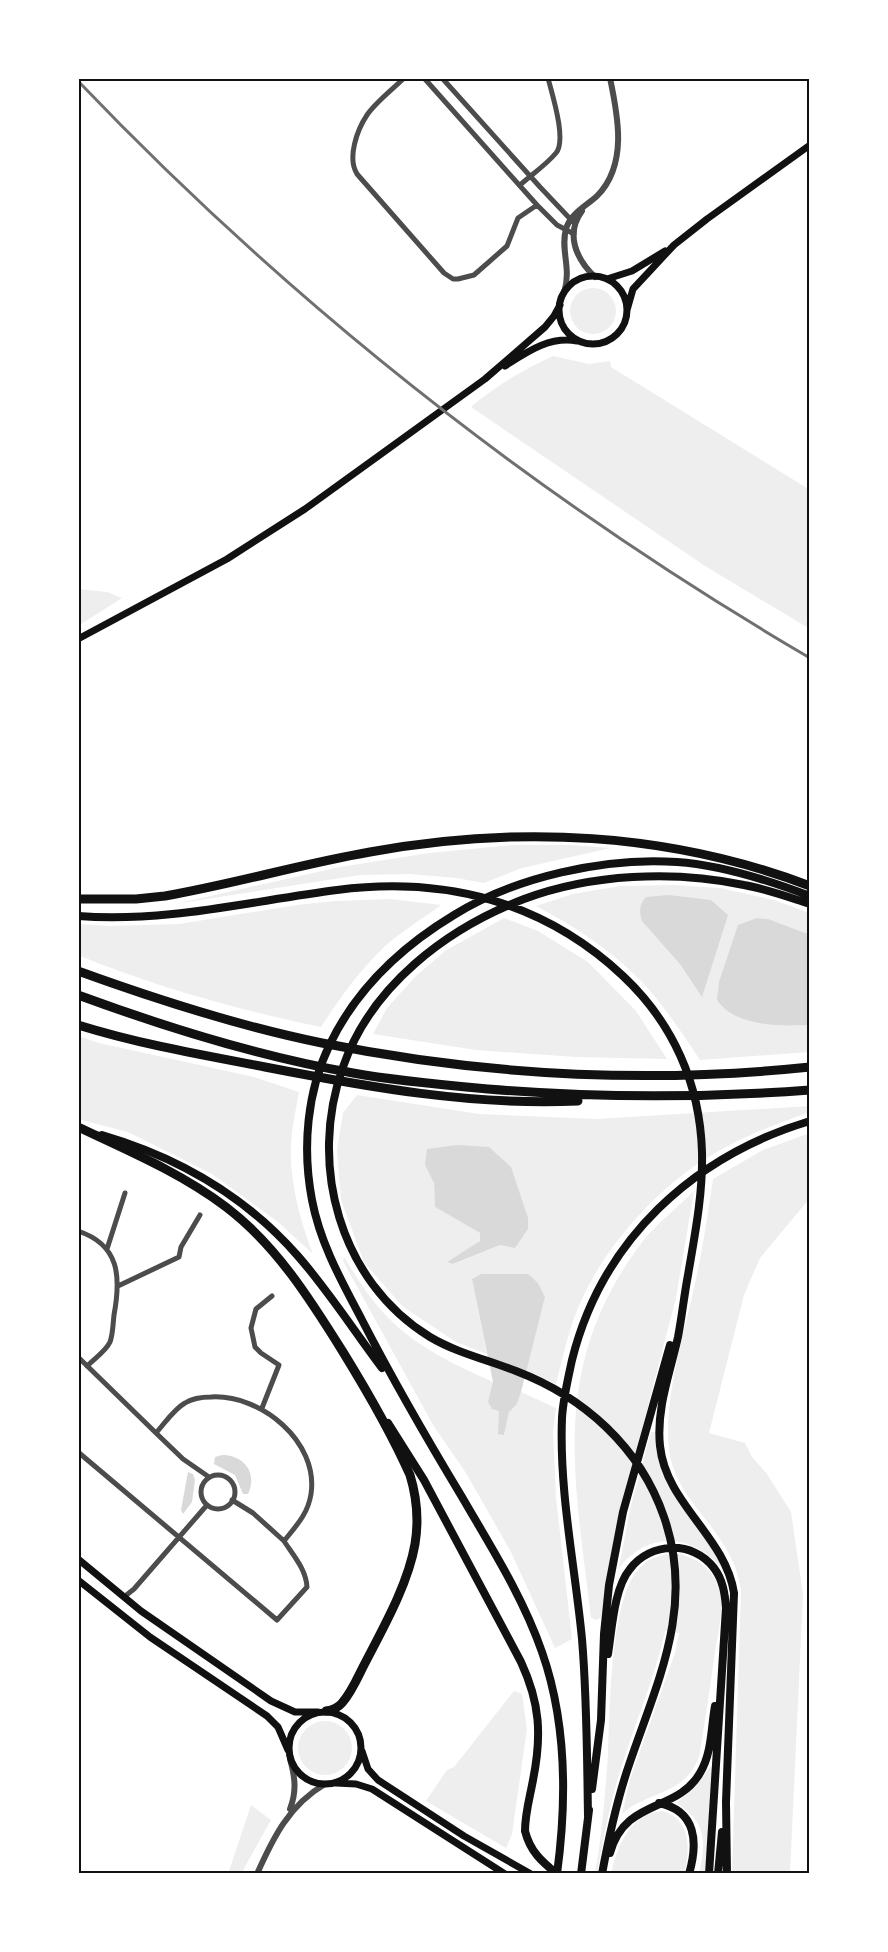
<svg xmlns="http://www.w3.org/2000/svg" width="888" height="1952" font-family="Roboto,sans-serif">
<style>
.green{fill:#eee;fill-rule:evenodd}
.water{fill:#d9d9d9}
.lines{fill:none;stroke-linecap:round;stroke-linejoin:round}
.minor{stroke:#4c4c4c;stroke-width:5}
.tertiary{stroke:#4c4c4c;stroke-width:6}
.secondary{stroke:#111;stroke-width:7}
.trunk{stroke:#111;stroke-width:8}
.motorway{stroke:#111;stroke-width:9}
.rail{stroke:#707070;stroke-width:3}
.neatline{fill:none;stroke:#111;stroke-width:2}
</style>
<rect width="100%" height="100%" fill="#fff"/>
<path class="green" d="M570 311a23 23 0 1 1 46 0a23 23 0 1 1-46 0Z
M553,356l36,8 21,-3 1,6 199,123v139l-105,-63 -234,-159c28,-23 50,-36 82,-51z
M78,589l29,3 15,6 -44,28z
M512,845h60l39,3 -89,20 -38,15 -28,-5 -46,-4 -50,1 -185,29 165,-37 89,-14z
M674,885l46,3 54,12 36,13v139l-110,8c-18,-27 -36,-55 -59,-79 -30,-31 -67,-55 -105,-75l37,-12 47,-8z
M390,899l51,6c-21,16 -45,29 -63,48 -22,22 -40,48 -57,74 -83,-17 -165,-40 -243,-72v-31l32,2 69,-2 118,-19 38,-4z
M504,918l34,13 50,31 48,49 31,48 -91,-2 -100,-7 -103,-16 14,-26 29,-32 29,-25z
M78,1036l21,7 155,34 45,15c-3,17 -7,34 -8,51 -2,37 9,77 22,111l-35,-32 -66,-48 -84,-42 -50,-13z
M357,1095l122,19 118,5 213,-13v6c-37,13 -75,27 -108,49 -50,33 -96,85 -121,140 -12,26 -18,56 -25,83l-30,-14 19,-73 -73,-18 15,75 -31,-12 -54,-36 -38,-44 -23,-62 -4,-51 6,-36zM426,1165l74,80 -46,19 -6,-2 32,-21v-8l-45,-26 -1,-24z
M810,1133v65l-50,60 -16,37 -35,138 36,10 7,14 15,17 24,38 12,82 -13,280h-58l9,-284c-3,-16 -7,-29 -16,-43 -16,-28 -42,-49 -52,-80 -17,-49 14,-141 24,-193 7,-32 11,-63 16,-95l50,-29z
M694,1191l-18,107 -62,239 -13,80 -4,3 -6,-2c-16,-138 -42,-247 46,-369 15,-22 38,-39 57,-58z
M344,1257c11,18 23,37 37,53 29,34 72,54 112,72l11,53 5,-24 8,-7 4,-12 35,16 -3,23 3,67 16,141 -17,9 -44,-96 -45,-79 -33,-48 -90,-164z
M651,1432h4c1,64 45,87 69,139 -29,-37 -75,-42 -105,-3l11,-59z
M673,1553c22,3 41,16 47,39 4,18 -2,41 -5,60 -5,35 -10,70 -16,105 -15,39 -50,33 -77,57l8,-35 45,-126 4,-20 -14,-2c-9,42 -26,82 -39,122 -14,40 -22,80 -29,121h-2c7,-39 10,-79 13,-119 2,-44 2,-151 29,-184 9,-12 22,-16 36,-18z
M514,1691l8,3 5,35 -15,105 -6,14 -80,-47 21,-31 7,-3z
M298 1748a27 27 0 1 1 54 0a27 27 0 1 1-54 0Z
M711,1767l2,6 -8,101h-6c7,-32 8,-52 -23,-71 10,-7 19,-15 26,-25 4,-4 4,-8 9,-11z
M251,1805l20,15 -30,54h-13z
M663,1811c29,9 27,39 21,63h-73c6,-27 19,-61 52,-63z"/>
<path class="water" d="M668,895l43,5 17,15 -26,82 -22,-33 -38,-43c-3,-10 -3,-16 4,-24z
M757,918l11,1 42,16v90c-29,1 -75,2 -93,-25l2,-18 19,-57z
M457,1145l32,2 22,20 17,51v11l-13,19 -15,-3 -47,19 -6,-2 33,-21v-8l-45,-26 -1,-24 -9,-18 2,-16z
M481,1274h47l10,9 7,14 -24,95 -4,12 -8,8 -5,23 -6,-1 1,-23 -7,-2 -4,-7 5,-20 -21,-103z
M222,1455c22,0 36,18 26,39h-5l-8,-19 -21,-11 1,-7z
M188,1472l5,2 2,6 -3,22 -9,12 -2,-4z"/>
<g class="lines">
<path class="minor" d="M404,78c-12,12 -28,24 -37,37 -10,15 -20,43 -10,59l87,99 9,6h5l16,-4 33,-29 11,-28 19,-13
M424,78l113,127 20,20 17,9
M442,78l98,109 35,37
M520,185c11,-10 26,-20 36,-32 11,-13 -4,-59 -8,-75
M78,1231c42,14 43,46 36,84 -1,8 -1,19 -4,27 -4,9 -16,17 -23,24
M107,1249l18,-56
M118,1286l61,-29 2,-10 19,-32
M78,1357l78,76
M262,1408l17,-43 -18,-12 -6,-6 -4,-19 5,-19 16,-13
M78,1452l199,168 30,-33c-1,-18 -14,-32 -23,-46 12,-15 24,-27 27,-47 8,-52 -50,-100 -100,-97 -8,0 -18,1 -26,6 -11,6 -20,20 -29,30l27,26 26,18
M201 1492a17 17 0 1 1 34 0a17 17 0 1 1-34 0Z
M232,1500l21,13 31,28
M124,1597l10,-8 73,-84"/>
<path class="tertiary" d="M582,211c-17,23 -6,48 13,66
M564,293c8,-25 -4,-43 2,-64 4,-15 20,-23 31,-33 31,-31 21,-80 13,-118
M290,1759c5,18 7,32 0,50
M257,1874c16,-36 32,-69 68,-90"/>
<path class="secondary" d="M559 310a34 34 0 1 1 68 0a34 34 0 1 1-68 0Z
M607,279l25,-8 33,-20
M627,310l6,-21 41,-44 33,-26 103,-74
M505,366c22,-14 44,-30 72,-25
M78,639l149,-80 78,-50 180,-130 60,-52 9,-11 6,-11
M78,1559l63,52 130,90 24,11h23
M78,1580l72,57 117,79 11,11 10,23
M289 1748a36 36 0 1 1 72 0a36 36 0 1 1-72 0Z
M362,1751l6,18 10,11 86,56 67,38
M336,1783l20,1 16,5 133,85"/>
<path class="trunk" d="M78,916c87,7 173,-15 259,-26 107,-14 206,11 286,86 50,47 77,108 79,176 1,42 -7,82 -14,123 -4,21 -6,41 -10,62 -8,36 -22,72 -18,109 6,58 65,90 74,147l-8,209 1,72
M102,1135c75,22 143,61 195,120 31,35 57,76 85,113
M388,1423l36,57 97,182c19,41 21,73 12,118 -3,17 -8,33 -8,51 5,20 16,30 32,43
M608,1654c4,-25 6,-66 22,-85 20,-27 63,-29 84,-1 9,12 11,26 12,40l-17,266
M592,1789l9,-69 3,-86 5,-49 14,-73 47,-167
M659,1803c38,8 39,40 30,71
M588,1816c-1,-59 -1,-118 -6,-177 -7,-73 -23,-147 -20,-221 1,-19 6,-39 10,-58 30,-120 121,-204 238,-239
M610,1853c15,-55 67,-40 90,-80 12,-20 11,-45 15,-67
M557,1874c10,-74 10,-151 -15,-222 -19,-55 -51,-105 -80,-155 -35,-58 -69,-117 -100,-177 -20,-38 -42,-77 -50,-120 -10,-52 -5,-109 18,-156 27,-56 71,-97 124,-129 61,-38 151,-58 223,-53 45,3 91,18 133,34
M581,1874l8,-64
M602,1874c7,-38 15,-75 28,-112 28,-82 65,-156 34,-245 -24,-70 -80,-120 -148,-146 -28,-11 -59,-18 -86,-34 -91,-56 -122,-173 -87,-270 28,-81 103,-138 181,-168 67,-25 149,-29 220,-14 22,4 44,12 66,19
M718,1874l4,-42"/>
<path class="motorway" d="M78,899h58l29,-3c69,-12 136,-32 205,-44 147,-27 299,-20 440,34
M78,971c80,29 160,55 244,72 160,32 326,41 488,24
M78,995c87,32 183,62 275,78 44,8 90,12 135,16 108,9 214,9 322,1
M78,1025c61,19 124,30 187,42 103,20 208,39 313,34
M78,1127c51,24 103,46 148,80 50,38 84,92 117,145 24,39 48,80 67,123 7,23 9,45 5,69 -7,41 -33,86 -52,123 -6,12 -12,26 -21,36 -4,5 -10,7 -16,8"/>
<path class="rail" d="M78,81c216,226 462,419 732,577"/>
</g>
<rect width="888" height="1952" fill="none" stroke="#ffffff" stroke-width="159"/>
<rect x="80" y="80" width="728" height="1792" class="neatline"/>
</svg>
